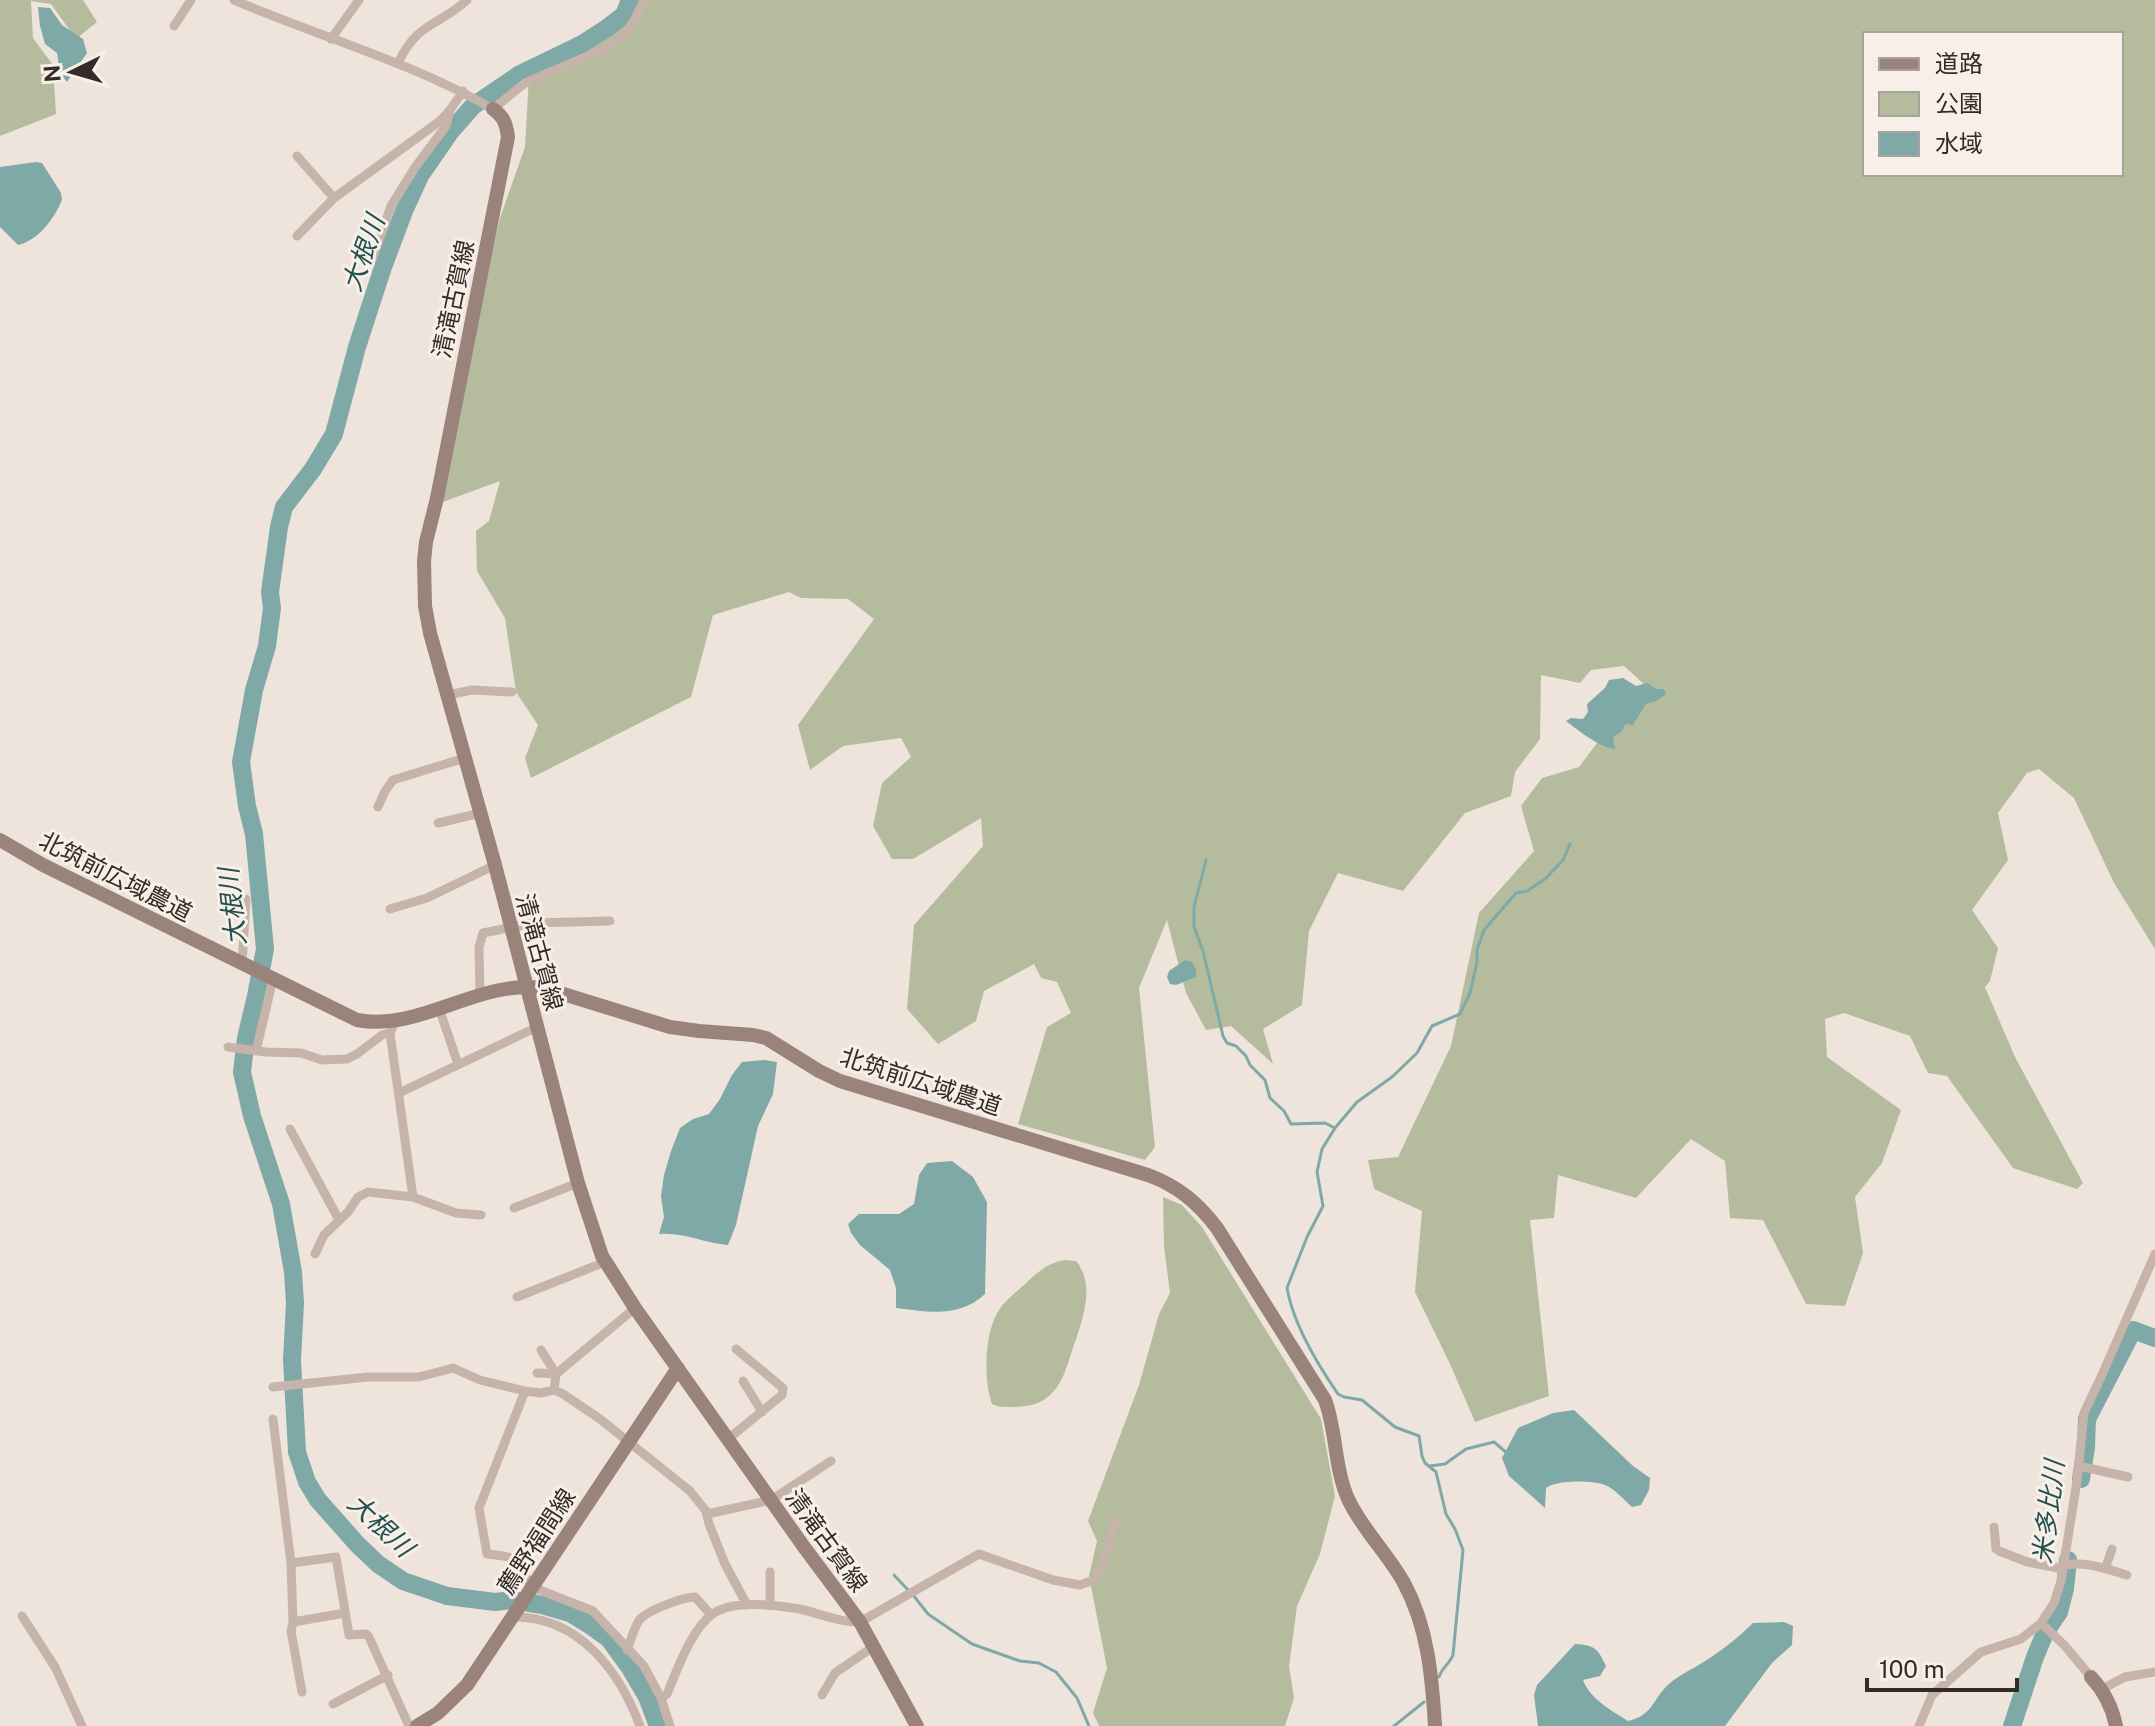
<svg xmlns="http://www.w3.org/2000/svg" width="2155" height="1726" font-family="'Public Sans','Noto Sans JP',sans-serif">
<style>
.green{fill:#b5bc9e;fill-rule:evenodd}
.water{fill:#7ea9a6}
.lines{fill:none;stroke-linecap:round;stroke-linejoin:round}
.stream{stroke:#7ea9a6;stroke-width:3}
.river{stroke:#7ea9a6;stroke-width:18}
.street{stroke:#c6b4aa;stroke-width:9}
.secondary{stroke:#99837b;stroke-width:14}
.labels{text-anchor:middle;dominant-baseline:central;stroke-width:6;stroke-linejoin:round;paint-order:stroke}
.street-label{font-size:24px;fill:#342b28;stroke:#f7efe8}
.water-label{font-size:26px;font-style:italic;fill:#23514f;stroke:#f7efe8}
</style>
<rect width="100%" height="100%" fill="#efe4dc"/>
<path class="green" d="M0,0h83l14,22 -21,17 -25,-35 -20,-3 2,37 20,27 3,49 -56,22z
M634,0h1521v949l-41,-66 -40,-85 -35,-29 -12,4 -29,40 10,47 -36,50 26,38 -8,33 -5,6 30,70 68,126 -6,6 -64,-21 -66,-92 -19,-3 -18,-37 -66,-23 -19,6 2,38 74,53 -19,53 -27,34 8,56 -18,53 -39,-2 -43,-84 -33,-2 -5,-57 -34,-22 -55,59 -78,-23 -4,43 -24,2 19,176 -74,26 -25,-58 -35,-72 7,-81 -48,-22 -6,-29 30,-3 53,-111 28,-133 55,-62 -13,-45 21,-28 37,-11 48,-64 19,-17 -22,-20 -33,4 -11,13 -39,-8 -1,64 -25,33 -4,24 -46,17 -62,78 -65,-18 -29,58 -7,74 -39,24 10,35 -42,-38 -25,4 -20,-37 -19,-73 -28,68 16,159 -10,13 -127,-36 29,-97 24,-14 -14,-31 -16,-4 -7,-14 -50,27 -8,30 -38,23 -31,-35 7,-84 69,-79 -2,-28 -68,41h-21l-19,-33 9,-43 29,-26 -10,-19 -58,8 -33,24 -12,-45 76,-106 -26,-20 -47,-1 -12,-6 -76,23 -22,82 -160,81 -6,-20 13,-33 -22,-33 -11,-74 -28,-47 -1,-40 13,-10 11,-40 -68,25 68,-288 25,-71 4,-71 93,-49zM1865,34h256v140h-256z
M1163,1197l19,8 20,22 119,192 14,77 -15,58 -23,52 -8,60 5,32 -9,28h-186l-6,-13 14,-45 -18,-92 8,-35 -9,-20 51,-136 20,-71 11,-21 -6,-47z
M1066,1260l10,1c21,25 5,63 -4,90 -5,15 -9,32 -22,44 -9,9 -21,11 -34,12 -9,0 -16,1 -24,-3 -9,-25 -8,-75 9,-97 6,-8 15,-15 23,-22 11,-11 26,-24 42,-25z"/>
<path class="water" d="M38,7l12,1 12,17 21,14 4,14 -20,29 -7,-9 -3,-20 -12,-9 -5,-18z
M36,162l6,1 19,30 1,7c-8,19 -23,40 -44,45l-18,-18v-60z
M1623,678l13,8 11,-3 9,6h7l3,3 -1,3 -9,6 -10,3 -13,21 -7,-1 -5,8 -8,5 2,12c-16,-2 -36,-18 -49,-28l5,-3 12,1 5,-7 -1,-8 18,-16 4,-8z
M1185,960l7,2 4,8v7l-20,8 -6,-1 -3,-7 2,-6z
M764,1060l13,2 -4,32 -15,32 -22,99 -8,20c-24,-2 -44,-13 -69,-11l5,-17 -3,-21 3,-21 7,-24 9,-23 13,-9 16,-5 11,-15 12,-24 10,-13z
M952,1161l21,16 14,25 -2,92c-26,24 -56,18 -89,14v-20l-6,-18 -30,-25 -9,-12 -3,-9 11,-10h40l15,-10 5,-29 8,-12z
M1574,1410l59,56 17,12 -1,12 -8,15 -9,2c-8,-7 -17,-18 -27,-22 -12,-5 -49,-5 -59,3l-1,20 -36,-32 -7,-18 16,-30 35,-15z
M1784,1622l9,4 -1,19 -20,18 -47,63h-187l-4,-31 3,-10 38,-41c20,1 23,5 31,22l-6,10 -17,4c7,19 28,30 45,41 26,-6 24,-22 41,-37 10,-9 22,-14 33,-21 19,-12 35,-24 51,-40z"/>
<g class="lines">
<path class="stream" d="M1206,860l-12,47v20l9,24 20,85 4,7 9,3 10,10 4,9 15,15 5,18 14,13 7,13 34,-1 10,5
M1430,1466l15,-2 21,-15 28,-7 14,12
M894,1575l14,15
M913,1595l15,19 44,30 48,17 19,2 17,9 21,26 12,28
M1439,1677c2,-8 11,-14 14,-22l10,-105 -8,-21 -9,-15 -10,-42 -11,-9 -3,-7 -3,-20 -24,-9 -33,-27 -18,-3 -6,-3c-20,-29 -45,-71 -51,-106l20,-51 16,-31 -6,-34 5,-23 13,-21 22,-26 35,-25 25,-24 15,-27 28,-12 10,-21 7,-31v-12l7,-20 32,-37 11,-2 18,-12 18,-19 7,-16
M1394,1726l30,-24"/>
<path class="river" d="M630,0l-6,15 -17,13 -25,16 -62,30 -47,32 -22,25 -31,45 -16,35 -21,56 -26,80 -23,87 -21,35 -29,38 -5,20 -9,65 2,16 -5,38 -13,44 -13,72 6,44 7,28 11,115 -9,47 -10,42 -4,34 10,44 29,88 12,68 2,31 -3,57 5,92 10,30 11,18 39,44 21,20 25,17 44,15 48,6 17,-2 30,5 28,8 18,11 21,15 21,29 17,29 11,29
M2081,1479l5,-32 1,-28 46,-89 22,8
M2012,1726l23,-69 10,-24 14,-21 6,-23 3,-29"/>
<path class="street" d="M234,0c86,37 177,62 259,109l32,-26 84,-36 14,-11 11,-15 10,-21
M174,26l17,-26
M331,39l28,-39
M398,63c20,-42 40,-36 69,-63
M297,156l37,42
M297,236l37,-38 106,-77 10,-11
M373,257l18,-51 25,-40 30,-40 4,-16 13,-19
M448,695l24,-5 40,2
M378,807l7,-16 8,-11 72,-22
M438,823l43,-10
M390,909l37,-11 68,-33
M242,964l4,-65
M480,994l-1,-47 4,-14 51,-10 76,-2
M439,1008l19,56
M396,1020l-6,13 23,164
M228,1047l38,5 35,1 21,7 25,-1 10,-5 25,-19 8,-2
M256,1051l17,-72
M399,1093l138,-66
M290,1129l49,91
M514,1208l64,-25
M315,1254l9,-19 24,-23 10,-15 10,-5 45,5 43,16 25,2
M517,1297l88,-35
M541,1350l15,24
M537,1373l19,1
M743,1381l19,31
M273,1387l95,-10h51l34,-9 27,12 45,11 16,2 13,-3 9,4 37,25 90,72 16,20 3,13 16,40 22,41
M554,1390l2,-16 79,-66
M525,1391l-46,117 8,46c14,2 29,1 36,15 4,8 3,12 9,18l61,24 51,55 17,32 9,28
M273,1419l18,144 2,59 52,-9
M728,1439l54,-44 1,-7 -47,-39
M2079,1466l49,11
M707,1514l64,-14 60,-39
M1994,1527l2,22 3,2 28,11 36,7
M291,1563l45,-6 13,78 17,-1 3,3 40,89
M2064,1565c22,-4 42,4 63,10
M2105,1569l7,-20
M770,1572v34
M22,1616l33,51 27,59
M513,1617c65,-1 106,53 127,109
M293,1622l-2,9 11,61
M2041,1623l24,23 26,31
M627,1650c4,-10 7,-23 13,-31 9,-9 43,-22 55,-22l16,18
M2102,1689l23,-12 30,-5
M822,1695l13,-22 38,-26
M661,1698l6,-4c10,-24 25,-67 47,-81 20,-13 62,-8 86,-4 21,5 38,13 60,13l119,-68 74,26 27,5 14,-5 10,-19 12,-41
M333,1704l55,-29
M1919,1726l13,-31 49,-43 40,-13 20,-16 13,-20 7,-22 16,-100 7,-68 17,-36 54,-123"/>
<path class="secondary" d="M493,109c11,8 13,14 15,28l-71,361 -11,44 -2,19 1,45 5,27 65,232 83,318 24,73 33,52 169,239 56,75 57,104
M0,840l43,25 314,155c64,12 120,-41 187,-32l126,39 29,4 54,4 13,3 53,33 21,10 308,94c30,11 50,28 69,53l108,172c12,32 9,69 24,101 14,29 39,53 55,82 24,44 28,94 31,143
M2091,1677c13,14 21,29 25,49
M417,1726l21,-13 29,-28 211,-317"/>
</g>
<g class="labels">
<g class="street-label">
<text transform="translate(453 299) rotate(-78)">清滝古賀線</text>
<text transform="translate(116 876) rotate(27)">北筑前広域農道</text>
<text transform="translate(540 952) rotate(75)">清滝古賀線</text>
<text transform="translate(921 1081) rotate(18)">北筑前広域農道</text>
<text transform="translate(827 1540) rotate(54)">清滝古賀線</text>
<text transform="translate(536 1541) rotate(-57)">薦野福間線</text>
</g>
<g class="water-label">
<text transform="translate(363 253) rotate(-71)">大根川</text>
<text transform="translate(232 907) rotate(-96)">大根川</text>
<text transform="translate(2048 1512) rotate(-83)">米多比川</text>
<text transform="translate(381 1525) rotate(43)">大根川</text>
</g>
</g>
<rect x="1863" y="32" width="260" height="144" fill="#f7efe8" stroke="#a9a19b" stroke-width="2"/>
<rect x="1879" y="58" width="40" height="12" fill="#99837b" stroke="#a9a19b" stroke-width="2"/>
<text x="1935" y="72" font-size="24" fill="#342b28">道路</text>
<rect x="1879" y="92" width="40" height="24" fill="#b5bc9e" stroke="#a9a19b" stroke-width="2"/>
<text x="1935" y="112" font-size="24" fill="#342b28">公園</text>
<rect x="1879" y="132" width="40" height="24" fill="#7ea9a6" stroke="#a9a19b" stroke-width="2"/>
<text x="1935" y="152" font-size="24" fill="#342b28">水域</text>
<g transform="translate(72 72) rotate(265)" stroke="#f7efe8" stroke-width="6" paint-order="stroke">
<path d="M0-6L14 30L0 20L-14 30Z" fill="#342b28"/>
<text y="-12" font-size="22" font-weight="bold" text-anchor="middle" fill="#342b28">N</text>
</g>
<path d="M1867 1678v12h150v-12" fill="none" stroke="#342b28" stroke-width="4"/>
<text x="1879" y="1678" font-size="24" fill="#342b28" stroke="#f7efe8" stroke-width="6" paint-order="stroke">100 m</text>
</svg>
